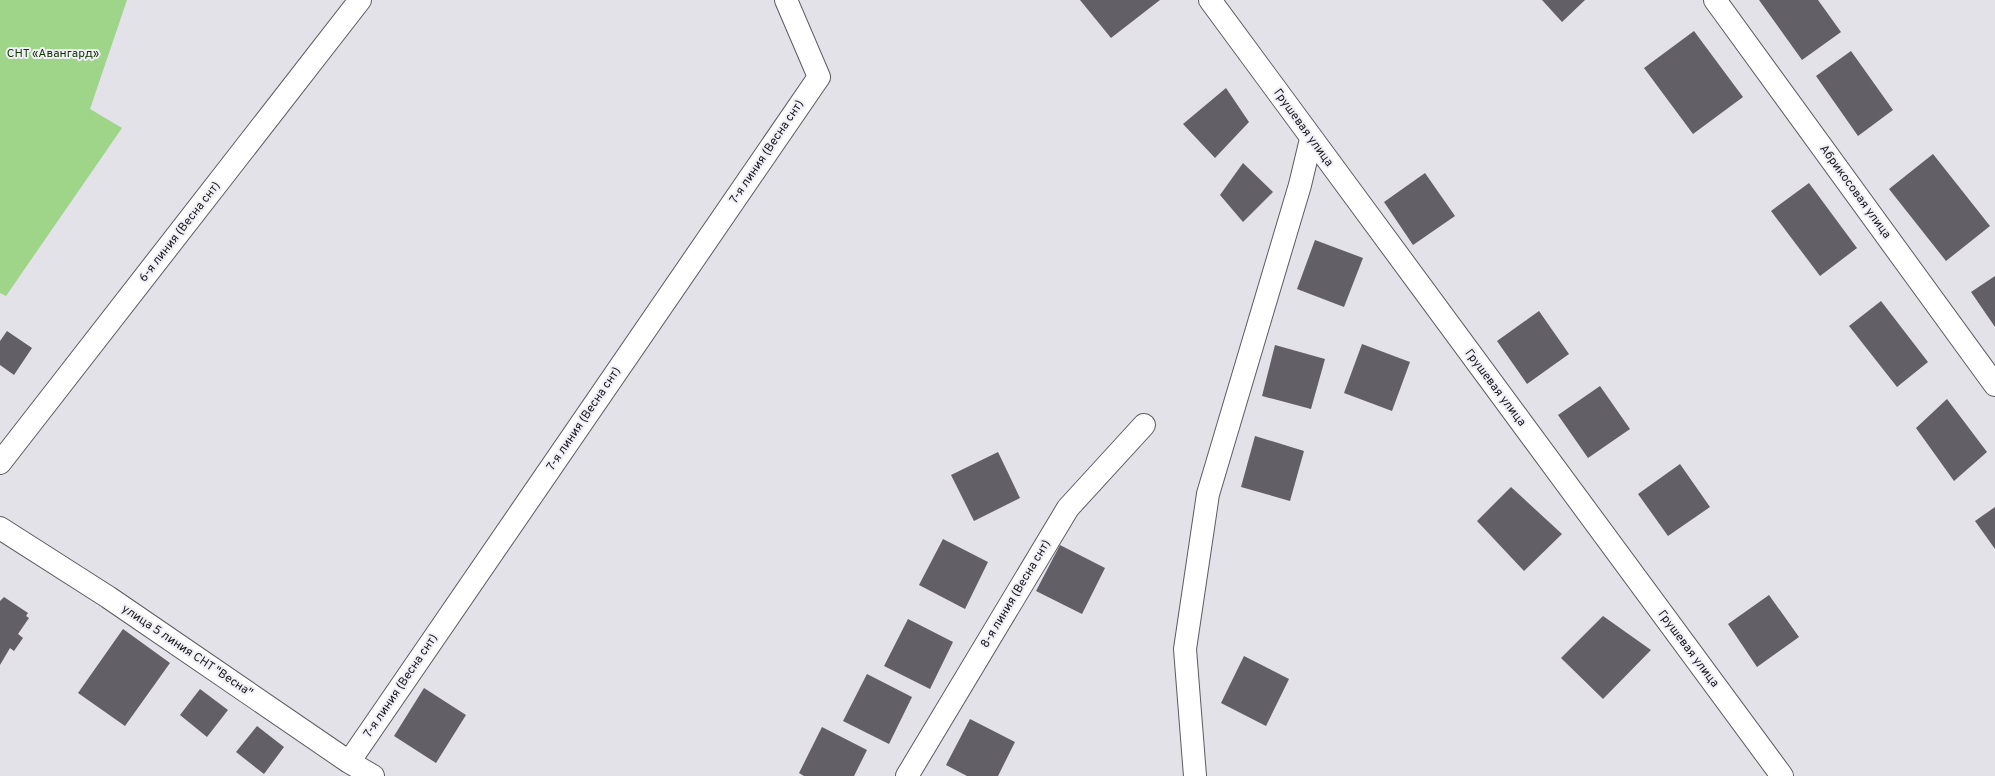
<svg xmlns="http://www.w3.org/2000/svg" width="1995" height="776" font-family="Overpass,sans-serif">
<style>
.green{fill:#9ed589}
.building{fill:#626066}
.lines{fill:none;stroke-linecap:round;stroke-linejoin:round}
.minor-casing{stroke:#5d5a61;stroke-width:24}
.minor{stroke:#fff;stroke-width:22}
.labels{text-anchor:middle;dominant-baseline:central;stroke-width:4;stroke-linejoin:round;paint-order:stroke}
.park-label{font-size:12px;fill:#103600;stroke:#f1eff6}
.street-label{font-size:12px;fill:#18171a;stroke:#f1eff6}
</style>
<rect width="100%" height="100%" fill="#e4e2e9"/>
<path class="green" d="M0,0h127l-37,109 32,19 -116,168 -6,-3z"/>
<path class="building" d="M1080,0h80l-49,38z
M1542,0h43l-23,22z
M1759,0h59l23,32 -39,28z
M1694,31l49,66 -50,37 -49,-66z
M1851,51l42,59 -35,26 -42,-60z
M1226,88l23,34 -34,36 -32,-34z
M1933,154l57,72 -44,35 -57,-72z
M1243,163l30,29 -30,30 -23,-27z
M1425,173l30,43 -42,29 -29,-43z
M1809,183l48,65 -37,28 -49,-65z
M1315,240l48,18 -19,49 -47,-18z
M1995,276v51l-24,-35z
M1881,301l47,61 -31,25 -48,-61z
M1539,311l30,43 -42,30 -30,-43z
M7,331l25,17 -18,27 -14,-10v-24z
M1362,344l48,18 -18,49 -48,-18z
M1275,345l50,14 -14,50 -49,-13z
M1600,386l30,43 -42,29 -30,-43z
M1947,399l40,53 -33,29 -38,-53z
M1255,436l49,15 -14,50 -49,-14z
M998,452l22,46 -46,23 -23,-46z
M1680,464l30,43 -42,29 -30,-42z
M1511,487l51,47 -38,37 -47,-50z
M1995,507v42l-20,-28z
M943,539l45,23 -23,47 -46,-24z
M1060,545l45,23 -23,46 -46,-23z
M1769,595l30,42 -42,30 -29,-43z
M4,597l24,16 -2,3 3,2 -11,16 5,4 -9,13 -4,-3 -10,17v-64z
M1603,616l48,34 -48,49 -42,-41z
M908,619l45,23 -23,47 -46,-23z
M123,629l47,34 -45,63 -47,-33z
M1244,656l45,23 -23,47 -45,-23z
M867,674l45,23 -23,47 -46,-23z
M424,688l42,27 -30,48 -42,-27z
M200,689l28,21 -21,27 -27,-22z
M970,719l45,23 -17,34h-31l-21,-11z
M257,726l27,21 -20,27 -28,-22z
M822,727l45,23 -13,26h-50l-5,-3z"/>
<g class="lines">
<g class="minor-casing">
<path id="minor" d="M1210,0l572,776
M1715,0l280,385
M0,463l360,-463
M0,528l108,69 241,165 24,14
M349,762l470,-685 -33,-77
M907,776l161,-268 76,-83
M1195,776l-10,-127 23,-155 92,-309 11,-46"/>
</g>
<use href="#minor" class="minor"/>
</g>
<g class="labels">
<g class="park-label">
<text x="53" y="54">СНТ «Авангард»</text>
</g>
<g class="street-label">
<text transform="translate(1303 128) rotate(54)">Грушевая улица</text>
<text transform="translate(767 152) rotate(-56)">7-я линия (Весна снт)</text>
<text transform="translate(1855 192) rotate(54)">Абрикосовая улица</text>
<text transform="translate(180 232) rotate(-52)">6-я линия (Весна снт)</text>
<text transform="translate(1495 388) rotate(53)">Грушевая улица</text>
<text transform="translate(584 419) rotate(-56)">7-я линия (Весна снт)</text>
<text transform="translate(1016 594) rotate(-59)">8-я линия (Весна снт)</text>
<text transform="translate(1688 649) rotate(53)">Грушевая улица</text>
<text transform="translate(187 651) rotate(34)">улица 5 линия СНТ "Весна"</text>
<text transform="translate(401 686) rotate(-56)">7-я линия (Весна снт)</text>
</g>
</g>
</svg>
